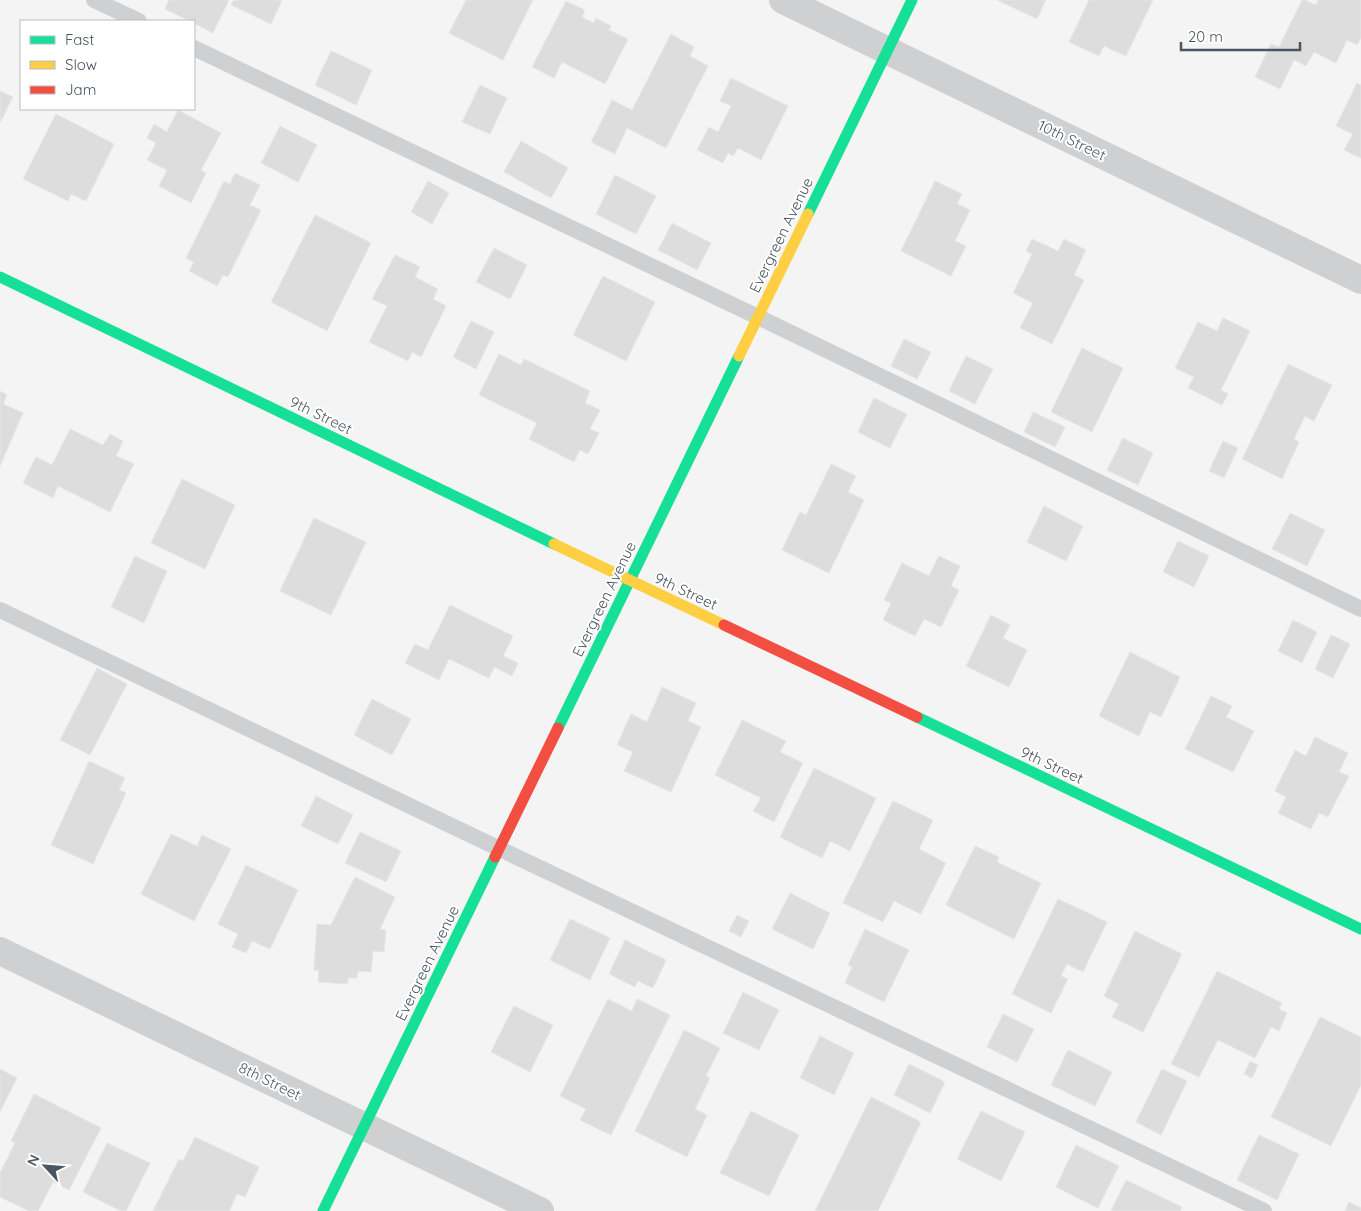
<svg xmlns="http://www.w3.org/2000/svg" width="1361" height="1211" font-family="Quicksand,sans-serif">
<style>
.building{fill:#ddddde;stroke:#e5e6e7}
.lines{fill:none;stroke-linecap:round;stroke-linejoin:round}
.lane{stroke:#ced0d2;stroke-width:16}
.street{stroke:#ced0d2;stroke-width:28}
.fast{stroke:#16e098;stroke-width:11}
.slow{stroke:#ffcf43;stroke-width:11}
.jam{stroke:#f24e42;stroke-width:11}
.labels{text-anchor:middle;dominant-baseline:central;stroke-width:4;stroke-linejoin:round;paint-order:stroke}
.street-label{font-size:15px;fill:#4a5661;stroke:#fff}
</style>
<rect width="100%" height="100%" fill="#f4f4f4"/>
<path class="building" d="M169,0h60l-16,33 -19,-10v-2h-4l-25,-12z
M234,0h48l-11,24 -40,-19z
M466,0h67l-30,60 -54,-27z
M997,0h49l-9,19z
M1089,0h64l-27,56 -22,-10 -5,10 -30,-14z
M1302,0h3l11,5 2,-5h43v38l-4,7 -10,-5 -11,23 -22,-11 -8,14 -12,-6 -14,29 -25,-12 16,-33 8,3z
M566,1l19,9 -3,7 12,6 2,-5 15,8 -2,4 19,9 -23,45 -43,-22 -8,16 -22,-11z
M671,34l23,13 -4,9 18,10 -42,82 -39,-20 -12,26 -24,-12 21,-42 20,10z
M331,51l41,19 -16,35 -41,-20z
M731,78l57,28 -27,54 -23,-12 -5,8 -5,-3 -5,10 -26,-13 12,-23 9,5 13,-26 -11,-5z
M1357,83l4,2v73l-17,-8 9,-16 -17,-8z
M480,85l27,13 -17,36 -28,-12z
M0,91l13,6 -13,26z
M178,110l43,23 -20,37 5,3 -15,30 -32,-17 8,-16 -20,-10 9,-17 -9,-5 7,-14 13,8z
M56,114l58,30 -28,57 -15,-7 -3,7 -45,-22z
M280,126l37,19 -19,37 -37,-19z
M521,141l47,27 -17,30 -47,-26z
M235,173l25,12 -10,20 11,5 -33,67 -5,-2 -6,11 -28,-15 5,-9 -8,-4 38,-77 6,3z
M615,175l41,21 -20,38 -40,-20z
M428,181l21,12 -17,31 -21,-12z
M935,181l27,13 -5,10 13,6 -15,31 11,5 -15,30 -50,-25z
M315,215l56,28 -44,88 -56,-29z
M672,223l39,20 -14,27 -39,-20z
M1032,239l26,12 6,-12 22,11 -12,25 10,5 -32,64 -32,-16 13,-25 -20,-10 19,-39 -6,-3z
M494,248l33,17 -17,34 -34,-17z
M395,255l25,12 -5,10 23,12 -5,10 13,7 -25,51 -9,-5 -4,9 -39,-19 18,-36 -15,-7z
M603,276l52,26 -29,59 -53,-26z
M1223,318l27,13 -29,59 7,4 -6,11 -34,-17 6,-11 -19,-9 23,-46 19,9z
M471,321l23,11 -18,37 -23,-12z
M904,339l27,13 -14,27 -26,-13z
M1082,348l41,20 -31,64 -41,-20z
M499,354l22,11 3,-6 66,32 -5,12 15,7 -10,19 9,4 -11,21 -8,-4 -6,12 -45,-23 8,-16 -58,-28z
M966,356l27,13 -18,35 -26,-13z
M1288,364l44,21 -18,36 -9,-5 -11,23 5,3 -17,37 -40,-20z
M0,391l7,4 -4,9 20,9 -23,53z
M874,398l33,16 -17,34 -32,-16z
M1033,412l32,15 -10,20 -31,-15z
M70,429l33,16 7,-11 13,7 -7,15 18,8 -24,48 -52,-26 -5,12 -30,-15 13,-26 16,8z
M1123,438l30,15 -15,32 -31,-15z
M1223,441l15,7 -14,30 -15,-7z
M831,464l25,12 -8,16 16,8 -35,73 -47,-23 18,-38 6,3z
M182,479l53,26 -30,64 -54,-26z
M1044,506l39,20 -17,35 -39,-19z
M1290,513l35,17 -18,36 -35,-17z
M314,518l52,24 -35,73 -51,-24z
M1178,541l31,15 -15,31 -31,-15z
M135,556l32,15 -23,52 -33,-16z
M939,556l21,10 -9,20 8,4 -18,37 -17,-8 -9,17 -32,-16 8,-17 -7,-3 18,-37 27,13z
M450,605l63,31 -10,20 15,7 -6,13 -18,-9 -5,11 -40,-19 -10,21 -34,-17 10,-19 13,6z
M991,615l19,10 -7,13 24,12 -18,37 -43,-21z
M1293,620l24,12 -15,31 -24,-12z
M1331,635l19,9 -17,34 -18,-9z
M1130,652l50,25 -19,40 -11,-5 -11,24 -40,-20z
M97,668l30,16 -37,71 -30,-15z
M662,687l34,16 -8,18 13,6 -30,65 -47,-21 9,-19 -16,-7 14,-31 16,8z
M1211,696l21,10 -6,11 28,14 -21,41 -48,-23z
M372,699l39,20 -19,36 -38,-20z
M742,720l44,21 -6,11 23,11 -29,59 -21,-11 8,-13 -46,-23z
M1315,737l33,16 -9,19 10,4 -21,41 -9,-4 -8,16 -33,-16 8,-16 -11,-6 20,-41 11,6z
M89,761l36,17 -6,12 7,3 -33,71 -42,-19z
M814,768l62,30 -26,53 -20,-10 -8,17 -42,-21z
M316,796l37,19 -15,29 -37,-18z
M893,801l40,19 -14,29 27,14 -25,51 -27,-13 -11,21 -40,-19z
M360,832l41,19 -15,31 -41,-19z
M171,834l26,12 5,-11 29,14 -37,72 -53,-27z
M975,846l24,11 -2,5 44,21 -27,56 -68,-34z
M246,865l52,25 -28,59 -18,-8 -6,12 -14,-6 6,-13 -20,-10z
M355,877l40,20 -15,32 6,1 -2,22 -11,-1 -2,21 -13,-1 -1,7h-9v6l-30,-2 1,-11 -5,-1 3,-46 14,1z
M790,893l40,20 -17,36 -41,-20z
M1058,899l49,23 -24,50 -16,-8 -6,12 7,3 -17,34 -39,-19z
M737,915l12,6 -8,16 -12,-6z
M570,919l40,19 -20,42 -40,-20z
M865,929l44,21 -25,52 -39,-19 7,-16 -4,-2z
M1135,931l47,23 -39,78 -31,-15 7,-13 -15,-8z
M625,940l41,20 -13,28 -15,-7 -3,6 -26,-13z
M1217,971l65,32 -3,6 8,4 -8,18 -8,-4 -16,31 -37,-18 -19,37 -28,-13z
M743,992l36,18 -20,40 -36,-17z
M608,999l24,12 5,-12 33,16 -59,120 -31,-15 6,-11 -26,-13z
M514,1006l39,19 -23,47 -39,-20z
M1003,1014l31,15 -17,33 -30,-15z
M1320,1017l41,20v48l-30,61 -60,-29z
M684,1030l36,18 -14,28 4,2 -15,31 12,6 -20,42 -52,-26z
M820,1036l34,17 -20,42 -34,-17z
M1068,1050l44,22 -17,34 -44,-21z
M1250,1061l8,4 -6,13 -8,-4z
M909,1064l36,18 -15,31 -36,-18z
M0,1069l17,9 -17,34z
M1162,1069l25,12 -26,54 -25,-13z
M34,1094l67,34 -32,62 -16,-8 -15,29h-9l-29,-14v-24l15,-30 -4,-2z
M871,1097l50,25 -43,89h-63z
M751,1111l48,24 -30,61 -49,-23z
M981,1111l44,21 -24,49 -44,-22z
M1259,1135l40,19 -22,46 -40,-20z
M195,1137l64,30 -14,30 -8,-3 -8,17h-76l26,-52 4,2z
M107,1143l43,20 -24,48h-5l-38,-19z
M1076,1145l43,21 -21,42 -42,-21z
M1126,1180l56,27 -2,4h-69z
M1349,1202l12,6v3h-16z"/>
<g class="lines">
<path class="lane" d="M94,0l45,21
M194,48l564,269 603,292
M0,610l500,239 764,362"/>
<path class="street" d="M783,0l578,280
M0,951l540,260"/>
<path class="fast" d="M808,214l104,-214
M0,277l554,267
M917,717l444,212
M558,728l181,-372
M323,1211l172,-354"/>
<path class="slow" d="M739,356l69,-142
M554,544l170,81"/>
<path class="jam" d="M724,625l193,92
M495,857l63,-129"/>
</g>
<g class="labels">
<g class="street-label">
<text transform="translate(1072 140) rotate(26)">10th Street</text>
<text transform="translate(781 235) rotate(-64)">Evergreen Avenue</text>
<text transform="translate(321 415) rotate(26)">9th Street</text>
<text transform="translate(686 591) rotate(25)">9th Street</text>
<text transform="translate(604 599) rotate(-64)">Evergreen Avenue</text>
<text transform="translate(1052 765) rotate(25)">9th Street</text>
<text transform="translate(427 963) rotate(-64)">Evergreen Avenue</text>
<text transform="translate(270 1081) rotate(26)">8th Street</text>
</g>
</g>
<rect x="20" y="20" width="175" height="90" fill="#ffffff" stroke="#b7bbc0"/>
<rect x="30" y="36" width="25" height="8" fill="#16e098" stroke="#b7bbc0"/>
<text x="65" y="45" font-size="15" fill="#4a5661">Fast</text>
<rect x="30" y="61" width="25" height="8" fill="#ffcf43" stroke="#b7bbc0"/>
<text x="65" y="70" font-size="15" fill="#4a5661">Slow</text>
<rect x="30" y="86" width="25" height="8" fill="#f24e42" stroke="#b7bbc0"/>
<text x="65" y="95" font-size="15" fill="#4a5661">Jam</text>
<g transform="translate(45 1166) rotate(296)" stroke="#ffffff" stroke-width="4" paint-order="stroke">
<path d="M0-4L9 19L0 12L-9 19Z" fill="#4a5661"/>
<text y="-8" font-size="14" font-weight="bold" text-anchor="middle" fill="#4a5661">N</text>
</g>
<path d="M1181 42v8h119v-8" fill="none" stroke="#4a5661" stroke-width="2.5"/>
<text x="1188" y="42" font-size="15" fill="#4a5661" stroke="#ffffff" stroke-width="4" paint-order="stroke">20 m</text>
</svg>
